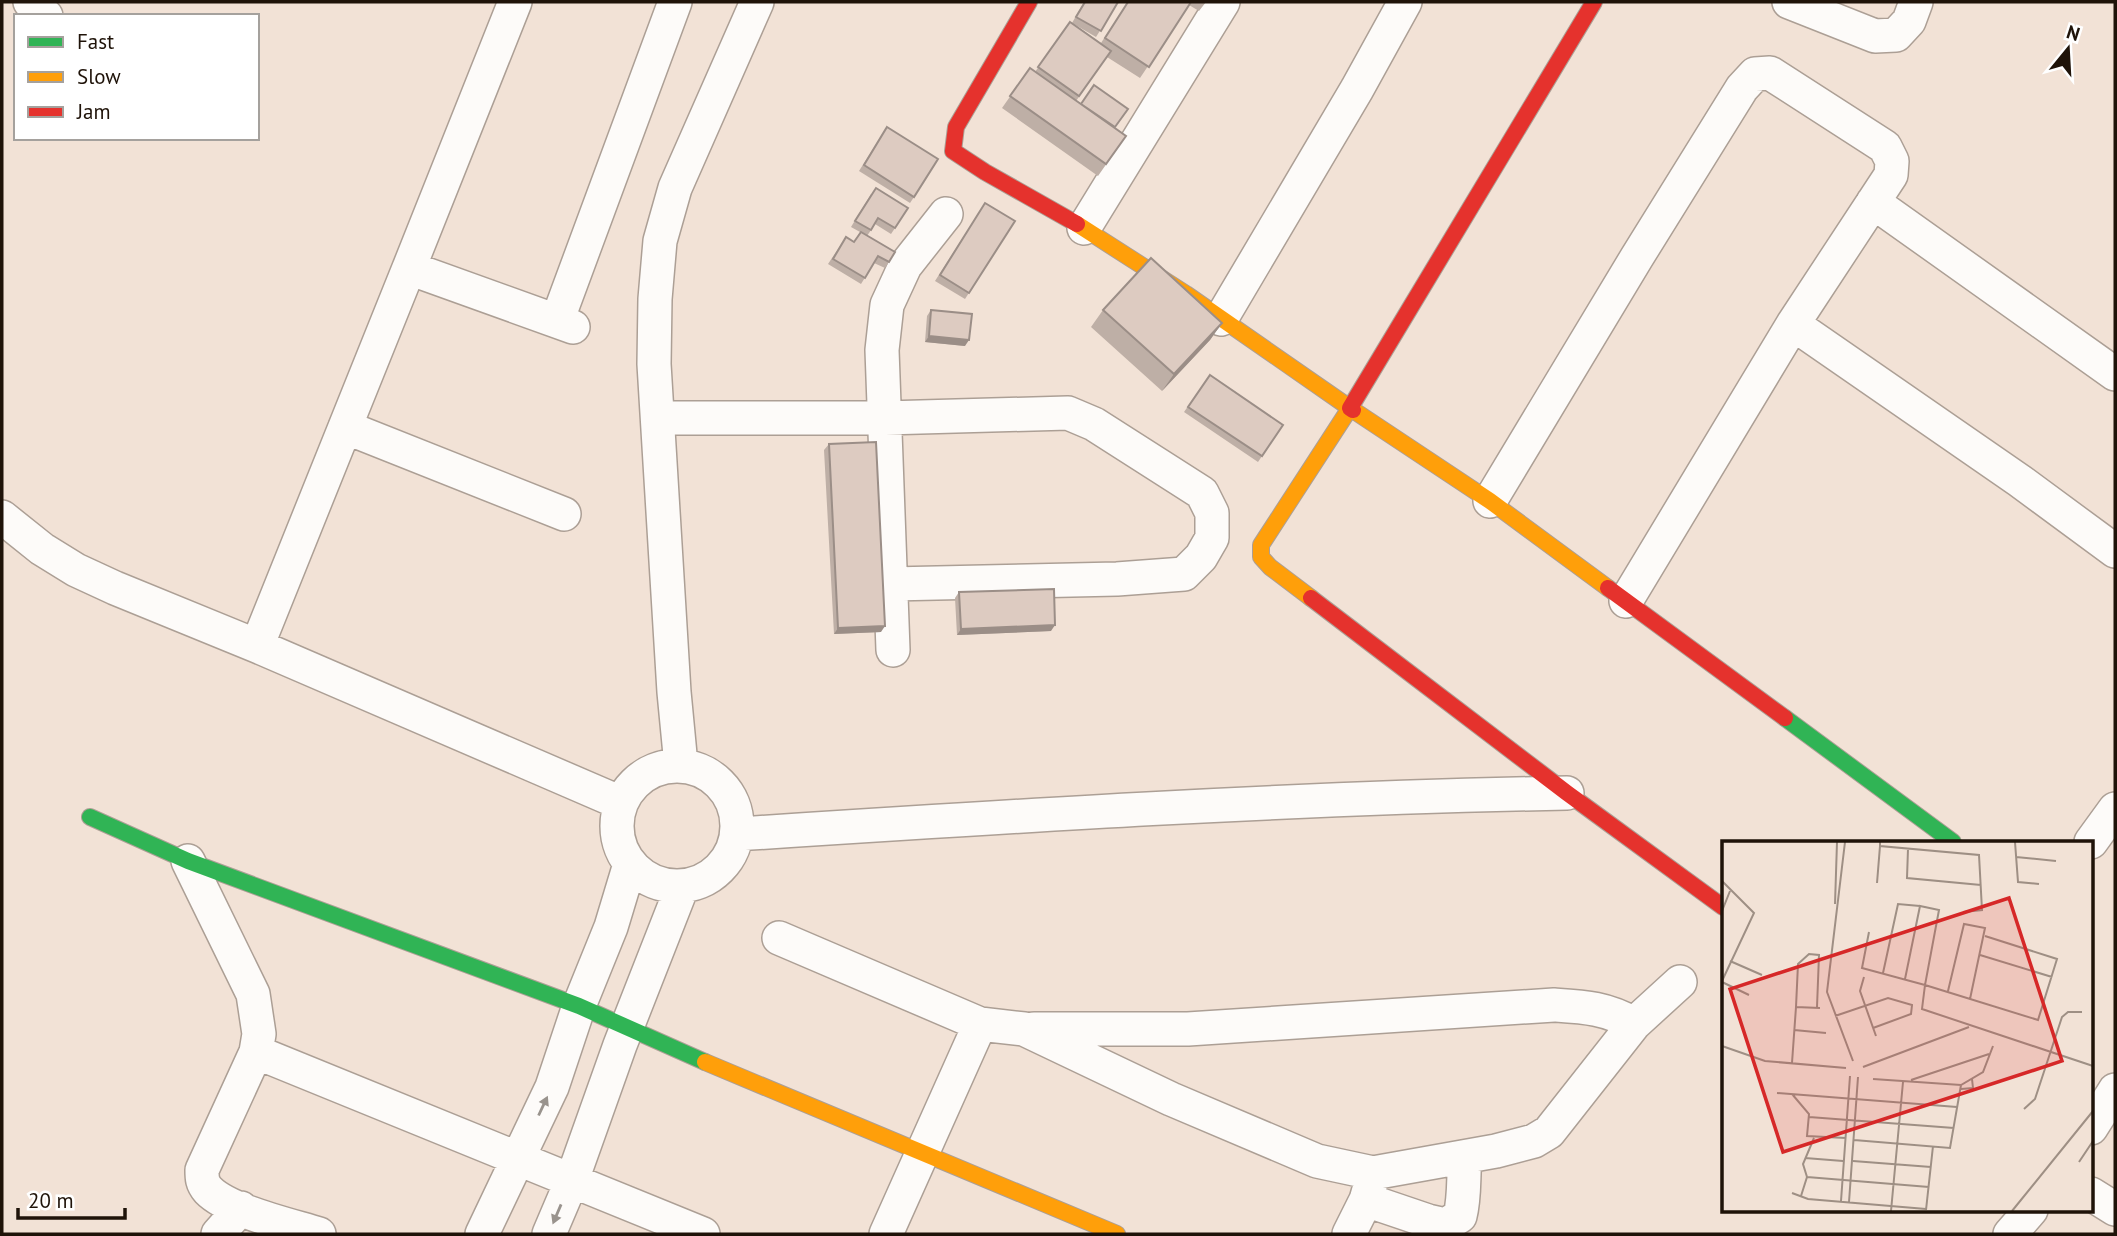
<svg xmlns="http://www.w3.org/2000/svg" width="2117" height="1236" font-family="'PT Sans',sans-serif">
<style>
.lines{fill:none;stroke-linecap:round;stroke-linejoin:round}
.street-casing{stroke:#ac9f95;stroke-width:36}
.fast-casing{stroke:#ac9f95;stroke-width:18}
.slow-casing{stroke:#ac9f95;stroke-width:18}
.jam-casing{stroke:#ac9f95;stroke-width:18}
.street{stroke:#fdfbf9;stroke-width:33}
.fast{stroke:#30b455;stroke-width:16}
.slow{stroke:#ff9f0a;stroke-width:16}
.jam{stroke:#e5322d;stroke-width:16}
.wall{fill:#beafa6}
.shaded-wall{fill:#9b8e87}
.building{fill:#ddcbc1;stroke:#9b8e87;stroke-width:2}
.oneway{fill:#99938d}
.inset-road{fill:none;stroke:#9e8f84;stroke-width:2}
.view{fill:#d62828;fill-opacity:0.15;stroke:#d62828;stroke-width:3.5}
.inset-edge{fill:none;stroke:#1f1309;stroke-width:3.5}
</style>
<rect width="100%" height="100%" fill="#f2e2d6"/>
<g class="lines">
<g class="street-casing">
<path id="street" d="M30,2l16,14
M515,2l-106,266 164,59
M1789,2l86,34 21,-1 13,-14 7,-19
M1873,202l242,172
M1084,228l139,-226
M1221,319l136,-230 48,-87
M557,321l118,-319
M1793,324l227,157 95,70
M659,418h226l183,-5 26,11 108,69 10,20v25l-11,19 -17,17 -67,5 -226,5
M345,427l219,87
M1490,501l147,-244 105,-169 13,-14 15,-1 115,74 7,14 -1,14 -98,149 -167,277
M2,517l40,32 34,21 39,18 142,58 364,157
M257,646l152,-378
M893,650l-11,-300 5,-45 18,-39 41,-52
M681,765l-7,-73 -20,-328 1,-65 5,-58 15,-53 82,-186
M617 826a60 60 0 1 1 120 0a60 60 0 1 1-120 0Z
M738,834c276,-18 552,-36 829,-41
M2091,842l24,-33
M188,861l65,133 6,40 -3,18 -54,118c0,8 0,13 6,20 20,21 82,35 111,44
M779,938l201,86 44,5 147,70 146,62 56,12 123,-22 38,-10 15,-9 85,-108 46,-42
M1034,1029h154l366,-24c31,2 52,3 80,19
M256,1052l447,182
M2091,1128l24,-38
M2091,1194l24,15
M1366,1200l62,21 18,4 14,-9c5,-19 3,-40 5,-59
M218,1234l23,-26
M482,1234l70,-147 27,-81 32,-79 19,-63
M549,1234l23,-54 48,-135 62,-158
M886,1234l94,-210
M1349,1234l17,-34 6,-21
M2010,1234l21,-24"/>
</g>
<g class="fast-casing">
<path id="fast" d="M1785,718l168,124
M90,817l98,44 391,145 126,56"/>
</g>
<g class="slow-casing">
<path id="slow" d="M1077,224l109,70 164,114 -89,137v12l9,10 41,31
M1353,410l137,91 118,87
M705,1062l412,172"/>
</g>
<g class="jam-casing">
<path id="jam" d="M1029,2l-73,125 -3,24 32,21 92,52
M1353,410l-3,-2 244,-406
M1608,588l177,130
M1311,598l256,195 156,114"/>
</g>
<use href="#street" class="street"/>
<use href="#fast" class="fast"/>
<use href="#slow" class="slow"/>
<use href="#jam" class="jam"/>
</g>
<path class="wall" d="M1084,2h34l-22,35 -24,-14 29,20 27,-41h78l-7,9 -10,-6 -49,73 -33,-21 -31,44 50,35 -28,40 -96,-68 28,-40 5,4 35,-50 2,1z
M883,133l31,64 -4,6 -51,-32z
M871,194l24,34 -4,6 -16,-10 -8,12 22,26 -4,6 -11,-5 -13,21 -33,-20 14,-21 12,-1 6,-10 -9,-5z
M985,203l30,18 -50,78 -30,-18z
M931,310l34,36 -40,-4 2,-26z
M1103,310l119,13 -12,17 -48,51 -71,-64z
M1210,375l73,50 -25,37 -74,-50z
M829,444l52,188 -47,2 -10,-184z
M959,592l92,39 -94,4 -2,-37z"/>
<path class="shaded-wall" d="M1222,323l-12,17 -48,51 12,-17z
M929,336l40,4 -4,6 -40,-4z
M1055,625l-4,6 -94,4 4,-6z
M885,626l-4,6 -47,2 4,-6z"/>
<path class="building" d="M1085,2h33l-17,29 -25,-14z
M1128,2h63l-42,65 -44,-29z
M1070,22l41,29 -32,45 -41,-29z
M1030,68l96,68 -20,28 -96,-68z
M1094,85l34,24 -13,18 -34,-23z
M887,127l51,32 -24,38 -50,-32z
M876,188l32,20 -13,20 -17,-10 -7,12 -16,-9z
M985,203l30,18 -46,72 -29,-18z
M861,232l34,20 -6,10 -11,-6 -13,22 -32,-19 13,-22 8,5z
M1151,258l71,65 -48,51 -71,-64z
M931,310l41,4 -3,26 -40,-4z
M1210,375l73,50 -21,31 -74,-49z
M876,442l9,184 -47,2 -9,-184z
M1054,589l1,36 -94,4 -2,-37z"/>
<defs><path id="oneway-solid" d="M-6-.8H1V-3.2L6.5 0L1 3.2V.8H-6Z" transform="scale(1.75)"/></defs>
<g class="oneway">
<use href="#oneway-solid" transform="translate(543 1106) rotate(-65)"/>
<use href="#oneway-solid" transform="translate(557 1214) rotate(113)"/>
</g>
<g transform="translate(1722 841)">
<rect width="371" height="371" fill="#f2e2d6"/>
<path class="inset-road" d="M123,1l-18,150 26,69M158,1v4l99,9 3,55 -19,2M293,1l3,40 21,2M186,8l-1,29 74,7M294,16l40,4M0,40l32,32 -32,68M155,42l3,-37M113,63l2,-62M0,70l8,-20M147,91l-7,36 63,17 -3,24 171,57M258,114l72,22M8,120l32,14M161,132l15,-69 22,2M142,136l-4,14 16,45M183,138l15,-73 19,4 -14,75 113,35 19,-61 -72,-23M0,141l27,13M226,150l16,-67 21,4 -15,71M95,166l2,-52 -10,-1 -11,10 -2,43 24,1M113,175l53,-18 24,7 -1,9 -38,14M72,189l32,3M0,205l43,15 81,7M70,222l4,-56M141,226l106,-40M151,238l88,6 22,-13 10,-26M189,239l78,-26M239,248l12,-1 -1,-9M55,252l180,14M70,253l17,20 -2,22 39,2M302,268l11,-10 27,-82 6,-5h14M87,276l145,11M132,299l96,8 11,-63M83,317l38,3M131,320l78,6M357,321l14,-21M85,336l122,10M70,352l16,6 118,10M79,355l6,-19 -4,-13 11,-26M119,360l9,-125M127,361l9,-125M204,369l7,-64M169,370l12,-129M290,370l81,-100"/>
<path class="view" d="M287,57l53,163 -279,91 -53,-163z"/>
<rect width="371" height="371" class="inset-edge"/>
</g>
<rect width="2117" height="1236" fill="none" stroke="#1f1309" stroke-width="7"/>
<rect x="14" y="14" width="245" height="126" fill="#ffffff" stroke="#a5a19d" stroke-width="2"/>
<rect x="28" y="37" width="35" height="10" fill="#30b455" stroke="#a5a19d" stroke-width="2"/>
<text x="77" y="49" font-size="21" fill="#1f1309">Fast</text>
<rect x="28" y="72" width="35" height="10" fill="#ff9f0a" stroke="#a5a19d" stroke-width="2"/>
<text x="77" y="84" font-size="21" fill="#1f1309">Slow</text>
<rect x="28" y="107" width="35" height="10" fill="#e5322d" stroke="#a5a19d" stroke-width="2"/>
<text x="77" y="119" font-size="21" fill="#1f1309">Jam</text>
<g transform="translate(2068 49) rotate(18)" stroke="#ffffff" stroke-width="5" paint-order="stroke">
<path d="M0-5L12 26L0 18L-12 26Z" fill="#1f1309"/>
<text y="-10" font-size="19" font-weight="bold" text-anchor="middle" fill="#1f1309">N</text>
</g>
<path d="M18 1208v10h107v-10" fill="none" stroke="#1f1309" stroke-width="3.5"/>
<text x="28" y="1208" font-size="21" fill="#1f1309" stroke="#ffffff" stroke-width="5" paint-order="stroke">20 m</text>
</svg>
